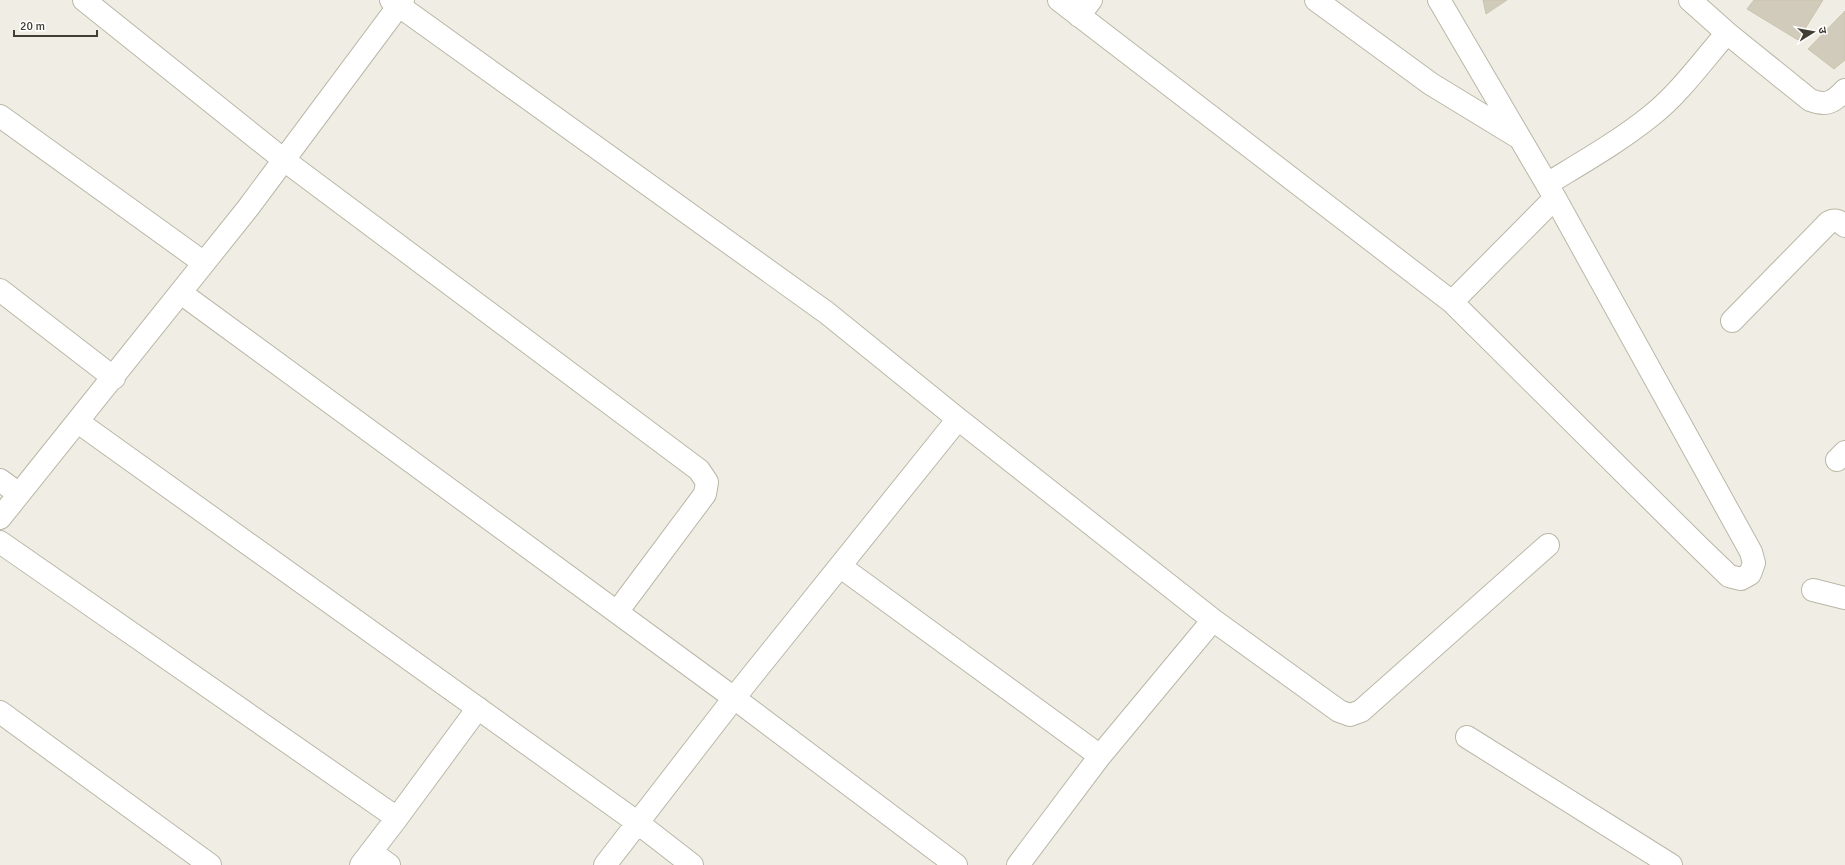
<svg xmlns="http://www.w3.org/2000/svg" width="1845" height="865" font-family="Signika,'Noto Sans Devanagari',sans-serif">
<style>
.building{fill:#d0cbba;stroke:#cac4ae}
.lines{fill:none;stroke-linecap:round;stroke-linejoin:round}
.minor-casing{stroke:#bab7a7;stroke-width:24}
.minor{stroke:#fff;stroke-width:22}
</style>
<rect width="100%" height="100%" fill="#f0eee4"/>
<path class="building" d="M1483,0h24l-21,14z
M1754,0h69l-25,40 -51,-31z
M1845,11v49l-11,9 -26,-20z"/>
<g class="lines">
<g class="minor-casing">
<path id="minor" d="M84,0l200,160 415,310 8,12 -2,12 -88,118
M391,0l436,313 131,106 255,201 126,91 11,4 11,-4 187,-166
M1059,0l393,302 247,245 30,29 12,3 9,-5 4,-11 -3,-11 -196,-354 -116,-198
M1316,0l115,84 87,53
M1690,0l37,33 83,67c16,6 23,3 35,-10
M1079,16l12,-16
M0,116l204,147
M1547,184c36,-22 73,-43 105,-69 27,-21 52,-56 75,-82
M0,290l114,88
M181,293l553,405 222,167
M1452,302l103,-104
M1732,321l97,-99c7,-3 10,-1 16,4
M78,422l560,401 54,42
M1837,460l8,-8
M0,480l19,14
M0,518l248,-310 155,-208
M0,542l397,276 81,-110
M841,567l259,189
M1813,590l32,8
M0,712l210,153
M1467,737l204,128
M371,852l18,13
M361,865l36,-47
M605,865l129,-167 224,-279
M1018,865l82,-109 113,-136"/>
</g>
<use href="#minor" class="minor"/>
</g>
<g transform="translate(1813 32) rotate(79)" stroke="#ffffff" stroke-width="3" paint-order="stroke">
<path d="M0-3L7 15L0 10L-7 15Z" fill="#413e34"/>
<text y="-6" font-size="11" font-weight="bold" text-anchor="middle" fill="#413e34">उ</text>
</g>
<path d="M14 30v6h83v-6" fill="none" stroke="#413e34" stroke-width="2"/>
<text x="20" y="30" font-size="12" fill="#413e34" stroke="#ffffff" stroke-width="3" paint-order="stroke">20 m</text>
</svg>
